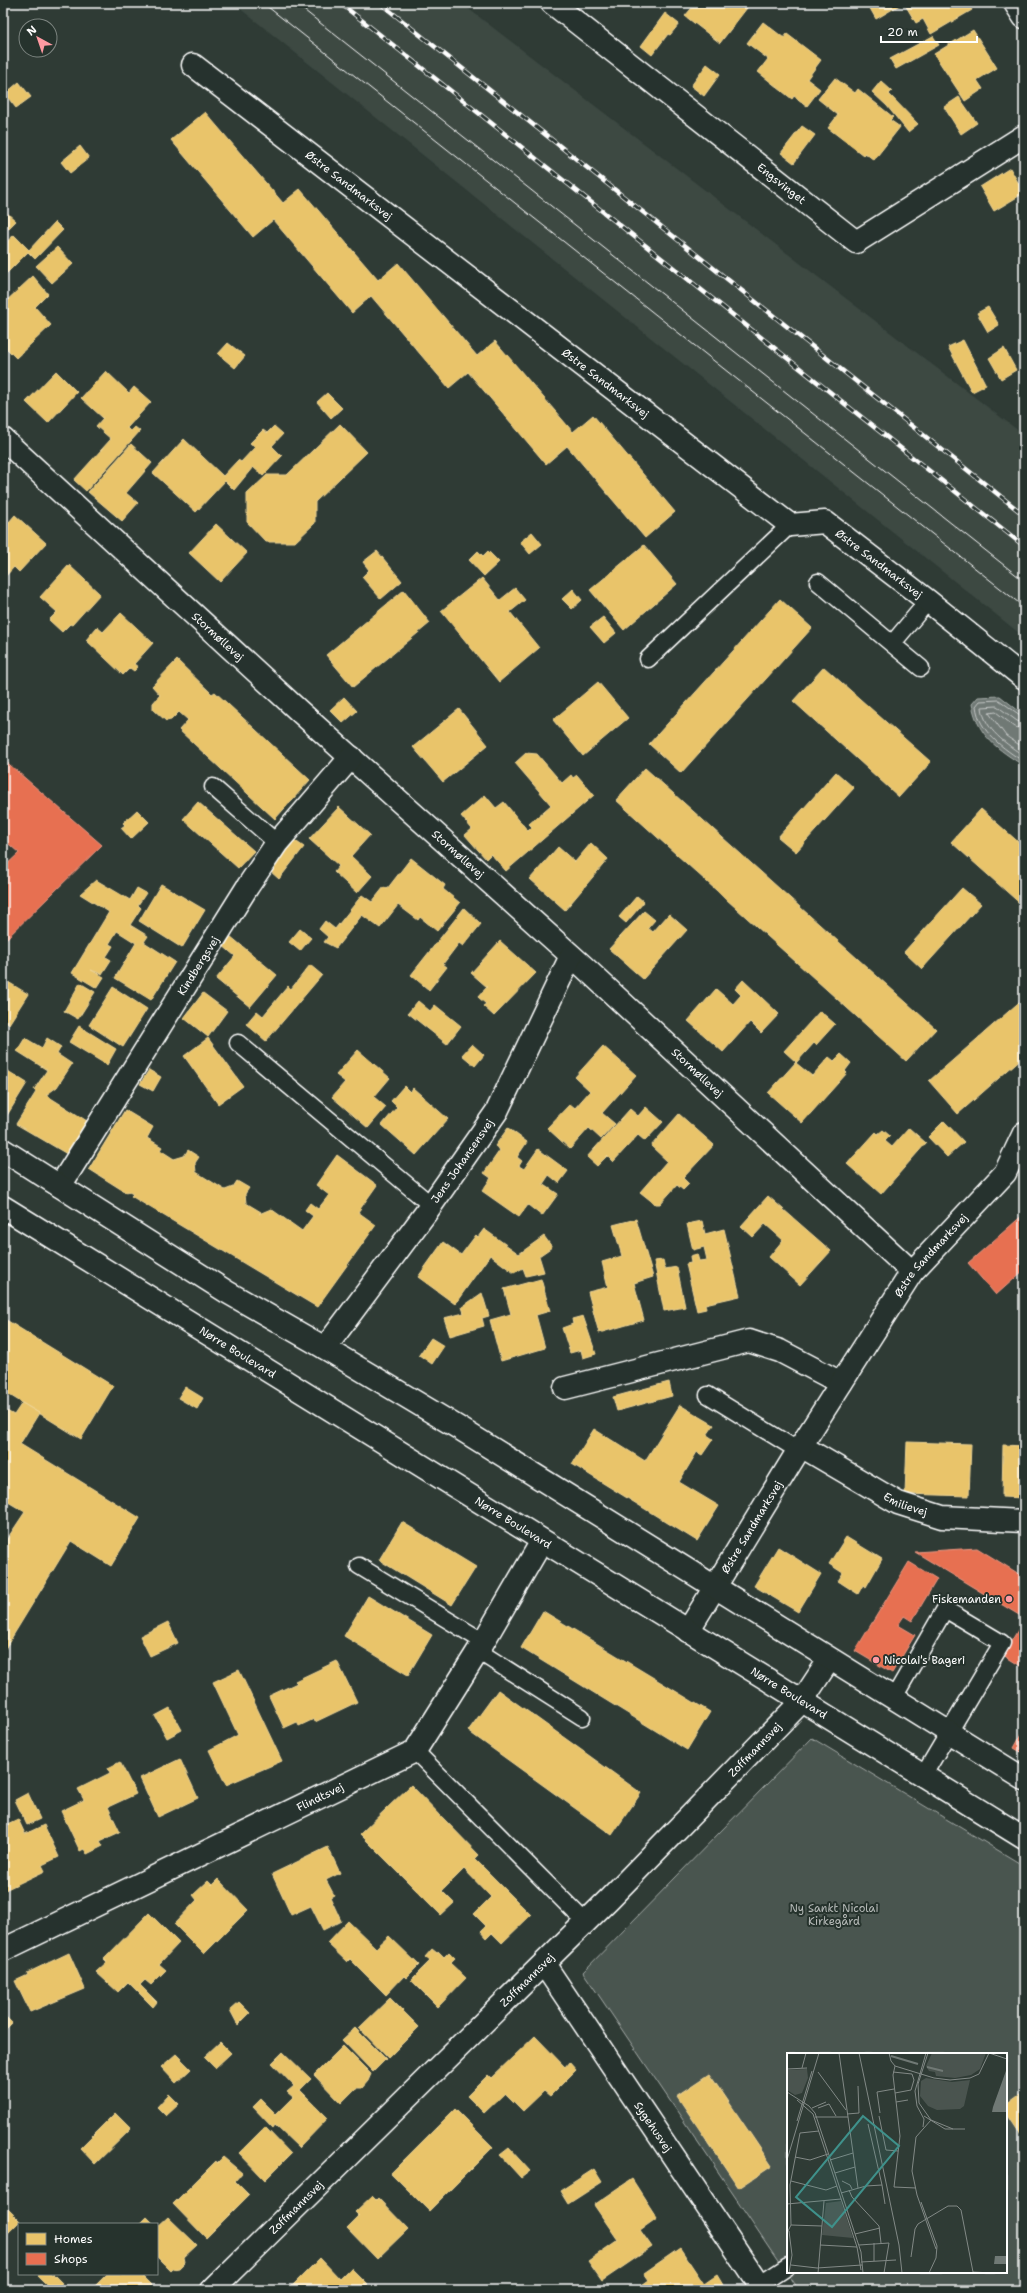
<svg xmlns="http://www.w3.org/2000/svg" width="1027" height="2293" viewBox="0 0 1027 2293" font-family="'Shantell Sans',sans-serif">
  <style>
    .built { fill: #3c4842 }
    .green { fill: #4a544f; stroke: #a4aaa7; fill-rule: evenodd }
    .water { fill: #707975; stroke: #a9afac }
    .homes { fill: #e9c46a; stroke: #f0d697 }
    .shops { fill: #e76f51; stroke: #ee9a85 }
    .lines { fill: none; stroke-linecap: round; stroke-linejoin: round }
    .shore { stroke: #c6c9c8; stroke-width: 1 }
    .lane-casing { stroke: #fff; stroke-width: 19 }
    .street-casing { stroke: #fff; stroke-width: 25 }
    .secondary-casing { stroke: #fff; stroke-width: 25 }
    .lane { stroke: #26332d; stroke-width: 16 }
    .street { stroke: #26332d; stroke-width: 22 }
    .secondary { stroke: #26332d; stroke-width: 22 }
    .tram { stroke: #fff; stroke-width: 1 }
    .rail-casing { stroke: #fff; stroke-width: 4.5 }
    .rail { stroke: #26332d; stroke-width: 3; stroke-dasharray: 9; stroke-linecap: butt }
    .poi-dot { fill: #ff9aa2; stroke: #26332d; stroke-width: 1.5 }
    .labels { text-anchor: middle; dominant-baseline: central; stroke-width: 4; stroke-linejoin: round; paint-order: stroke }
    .street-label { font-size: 11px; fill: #fff; stroke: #26332d }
    .poi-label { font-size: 11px; fill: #fff; stroke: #26332d; text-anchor: end }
    .park-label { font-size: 11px; fill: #b7bbb9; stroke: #26332d }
    .inset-river { fill: none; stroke: #707975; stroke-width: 2 }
    .inset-road { fill: none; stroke: #828986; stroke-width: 1 }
    .view { fill: #3f918b; fill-opacity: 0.15; stroke: #3f918b; stroke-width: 2 }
    .inset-edge { fill: none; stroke: #fff; stroke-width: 2 }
  </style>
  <rect width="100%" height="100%" fill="#2f3b35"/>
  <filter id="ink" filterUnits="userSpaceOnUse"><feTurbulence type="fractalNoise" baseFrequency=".025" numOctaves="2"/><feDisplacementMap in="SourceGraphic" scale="8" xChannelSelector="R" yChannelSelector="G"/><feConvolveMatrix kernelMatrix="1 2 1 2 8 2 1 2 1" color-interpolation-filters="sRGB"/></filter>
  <g filter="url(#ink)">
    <path class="built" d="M233,3H461L1024,435V637Z"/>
    <path class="green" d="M812,1738L1024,1866V2290H798L583,1972ZM788,2054H1006V2272H788Z"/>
    <path class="water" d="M1000,696L1024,715V766C998,749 978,737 972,704L978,697Z"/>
    <path class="homes" d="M696,3H748L750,4L720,43L685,16Z
      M867,3H903L876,19Z
      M904,3H968L972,10L931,34L923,19L916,23Z
      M665,13L679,24L670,35L668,34L652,55L641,46Z
      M763,22L784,38L787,34L821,60L807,79L820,89L807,106L794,96L792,99L758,72L768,59L747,43Z
      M973,30L997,68L977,80L983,89L965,101L934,54Z
      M933,36L939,45L896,69L890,59Z
      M707,64L720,74L704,96L691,86Z
      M835,78L855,93L858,89L893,117L890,120L900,127L874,160L865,153L863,155L828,128L838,115L818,99Z
      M881,81L892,91L889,94L918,124L908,132L887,106L872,92Z
      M19,82L31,97L16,108L5,94Z
      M959,97L977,123L961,134L944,107Z
      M205,112L283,203L300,189L378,280L398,263L477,356L495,341L573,432L593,415L675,512L645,538L567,446L546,464L468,372L449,388L371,296L352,313L273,220L253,237L171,140Z
      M802,126L815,135L794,163L781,153Z
      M80,146L89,158L70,173L61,162Z
      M1010,168L1024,193L994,211L980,187Z
      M7,213L16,221L3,234V217Z
      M55,222L63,230L35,259L28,252L3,277V245L14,235L29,250Z
      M57,247L73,264L52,283L36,266Z
      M33,276L48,294L35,307L51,325L16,358L3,345V304Z
      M988,307L999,325L988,332L977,313Z
      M963,340L986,385L972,392L948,347Z
      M228,343L245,356L235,368L218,354Z
      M1004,348L1016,370L1001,379L989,358Z
      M56,371L77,392L48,423L26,402Z
      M106,371L129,393L134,387L151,402L127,428L130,431L135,427L140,431L86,491L74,480L111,439L96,426L103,418L81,398Z
      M327,393L342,408L331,418L317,402Z
      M340,424L367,452L315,502V523L295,542H266L247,522V494L267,475H287Z
      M274,426L283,434L272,446L282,456L263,476L253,467L234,490L225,481L196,512L153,473L184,439L223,476L238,460L241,462L255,447L250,443L263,430L267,433Z
      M131,444L152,463L126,493L138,503L122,521L88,492Z
      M15,515L46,543L19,572L14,567L3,579V529Z
      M216,524L247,553L220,582L189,553Z
      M532,532L542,544L530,554L520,542Z
      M644,545L677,584L624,630L590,590Z
      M377,551L402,581L381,599L362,577L369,570L363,562Z
      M478,551L483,556L488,551L499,562L484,576L469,560Z
      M69,565L100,594L72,625L70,624L62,632L49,620L57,612L40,597Z
      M482,578L500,600L515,588L525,600L510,612L539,648L499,682L441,611Z
      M573,589L582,600L572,609L562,599Z
      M404,590L430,623L353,687L326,655Z
      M780,599L812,628L681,773L649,744Z
      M121,613L153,643L134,664L138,667L134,671L130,668L123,675L86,640L97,627L103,632Z
      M603,617L616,633L604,643L590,627Z
      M177,660L212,694L215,692L310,780L275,819L179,730L188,720L179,712L171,720L166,721L153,709V703L160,695L152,686Z
      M824,667L931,762L899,797L793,701Z
      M598,682L628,718L583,756L553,720Z
      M344,697L357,711L343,723L330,710Z
      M459,709L488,745L443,782L413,747Z
      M526,753L537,754L562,783L571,775L573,778L577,775L594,795L506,871L491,854L486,859L465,835L472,829L461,816L485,795L496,808L504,802L528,831L532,827L529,824L551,805L515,763Z
      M645,768L936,1029L906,1061L616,800Z
      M836,772L854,788L796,852L778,837Z
      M198,802L254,851L238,868L183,819Z
      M339,807L370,835L351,856L372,876L357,893L334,872L339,866L309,839Z
      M981,809L1024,847V907L951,842Z
      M137,810L149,822L131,839L121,828L125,825L123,823Z
      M294,840L304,847L279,879L270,871Z
      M591,843L608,859L565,910L530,879L558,847L575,862Z
      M411,858L445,885L443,889L460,903L437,931L420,917L418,920L398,905L380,928L362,915L336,948L324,942L328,937L319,929L325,921L335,929L362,895L372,902L384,887L387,889Z
      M96,880L130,900L137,888L146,893L138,905L141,908L130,925L148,936L144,942L175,962L151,1000L115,978L136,943L117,931L109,944L113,946L106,957L111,960L102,974L91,970L104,977L97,988L72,973L109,912L80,894Z
      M161,884L205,910L182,948L139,921Z
      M962,888L981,904L922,969L904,952Z
      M637,896L644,902L626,923L619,917Z
      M464,908L481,924L463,946L459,943L443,964L447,967L429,990L411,975Z
      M644,911L655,920L648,928L653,932L669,914L687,930L643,979L609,949Z
      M300,929L311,938L300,951L289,942Z
      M230,936L277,975L250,1007L216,979L235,956L222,945Z
      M500,941L536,973L494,1016L483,1006L486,1004L478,997L487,987L471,973Z
      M310,965L322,975L266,1041L246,1024L257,1011L263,1016L288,986L291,989Z
      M3,979L28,994L9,1024L3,1021Z
      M743,980L779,1014L761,1033L750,1022L723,1052L688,1021L716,989L733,1004L741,995L735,989Z
      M80,983L95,992L78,1019L64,1011Z
      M113,987L147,1009L123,1047L89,1025Z
      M203,993L227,1011L208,1037L184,1018Z
      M1024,998V1056L958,1114L929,1081Z
      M418,1001L430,1011L435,1005L461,1026L447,1044L408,1013Z
      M820,1011L835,1024L816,1045L814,1043L796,1063L812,1076L829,1057L834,1061L841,1054L851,1063L845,1071L847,1073L802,1123L768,1093L796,1062L784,1051Z
      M79,1026L116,1049L107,1065L69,1042Z
      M25,1038L42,1048L47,1038L61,1047L57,1054L72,1064L57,1087L46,1095L87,1121L67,1154L16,1124L36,1092L34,1090L47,1070L17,1051Z
      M208,1038L243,1086L218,1104L184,1056Z
      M472,1044L484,1055L475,1066L462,1055Z
      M603,1046L636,1075L602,1113L615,1124L601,1139L589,1128L570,1149L547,1128L570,1104L575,1108L590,1091L575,1077Z
      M358,1050L390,1078L374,1097L386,1107L368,1128L332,1097L345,1082L336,1075Z
      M3,1068L27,1083L6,1117L3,1115Z
      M149,1070L161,1077L153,1091L140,1084Z
      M404,1086L410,1092L413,1088L448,1119L416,1155L382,1125L397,1107L391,1101Z
      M646,1107L663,1122L645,1141L638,1135L613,1162L607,1156L597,1166L587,1157L630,1109L638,1116Z
      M125,1110L153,1127L147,1138L162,1147L160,1150L174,1159L184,1156L188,1150L199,1157L195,1163L196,1172L225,1190L233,1187L237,1181L249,1188L245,1194L246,1203L261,1212L259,1214L271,1209L302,1231L313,1216L305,1210L310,1203L318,1209L329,1195L316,1185L337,1155L377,1185L358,1212L376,1225L317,1307L131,1196L133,1194L127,1191V1193L89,1169Z
      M679,1114L714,1145L683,1178L689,1184L683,1190L677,1185L660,1204H655L640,1192L667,1161L651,1146Z
      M944,1121L964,1142L947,1157L928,1137Z
      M508,1128L527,1142L517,1157L522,1161L519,1166L524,1169L538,1149L568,1171L559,1183L549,1175L543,1184L558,1194L542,1216L528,1205L519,1217L482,1191L491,1178L484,1173L500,1150L495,1146Z
      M909,1128L926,1143L881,1194L847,1164L876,1132L878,1134L883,1130L890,1136L885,1141L892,1147Z
      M768,1196L831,1251L800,1285L769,1257L783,1240L765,1224L753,1237L741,1226Z
      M636,1219L653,1277L634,1283L644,1320L599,1333L588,1292L608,1287L602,1262L622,1256L613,1225Z
      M702,1221L705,1234L724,1229L740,1296L705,1304L706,1309L697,1311L686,1264L691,1263L690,1256L697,1254L699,1261L707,1260L704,1247L693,1250L687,1224Z
      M484,1229L519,1254L544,1236L552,1247L539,1256L544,1272L526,1276L523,1268L514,1273L490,1255L455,1304L418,1277L443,1242L461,1255L476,1235L478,1237Z
      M663,1260L665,1269L677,1267L685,1307L664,1311L654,1261Z
      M541,1279L550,1311L536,1315L545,1348L501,1361L490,1320L511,1314L504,1289Z
      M482,1293L489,1316L482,1318L484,1326L450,1336L444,1318L464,1313L462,1307Z
      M583,1316L596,1354L583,1358L581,1350L570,1353L562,1328L573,1324L572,1319Z
      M3,1318L113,1386L81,1439L3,1391Z
      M431,1338L444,1346L432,1364L419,1355Z
      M669,1382L672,1396L617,1411L613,1397Z
      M185,1387L203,1398L197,1409L178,1398Z
      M22,1403L39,1413L20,1444L140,1518L111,1566L71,1541L3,1652V1545L25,1512L3,1499V1409L14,1415Z
      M680,1405L714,1425L707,1435L713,1439L702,1455L697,1452L679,1482L719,1506L697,1541L572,1464L594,1429L645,1461Z
      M907,1442L971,1444L969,1496L905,1494Z
      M1003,1445L1024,1446V1498L1002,1497Z
      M402,1522L476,1567L452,1605L379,1560Z
      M846,1537L882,1559L866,1587L863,1585L858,1594L838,1581L843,1573L829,1564Z
      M778,1547L821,1574L798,1612L754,1586Z
      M368,1596L432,1635L408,1675L344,1636Z
      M543,1611L710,1712L687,1750L521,1648Z
      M168,1622L178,1643L150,1656L140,1636Z
      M337,1661L357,1702L315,1722L314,1719L299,1726L297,1722L284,1728L269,1696L297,1683L295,1681Z
      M239,1670L282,1761L226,1785L209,1750L238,1735L213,1682Z
      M498,1690L641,1793L612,1835L468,1731Z
      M170,1708L182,1730L167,1738L155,1716Z
      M180,1759L198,1798L158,1817L140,1778Z
      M120,1762L136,1794L108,1807L120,1832L100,1841L103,1846L87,1854L84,1849L80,1851L61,1811L84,1800L78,1789L110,1773L108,1768Z
      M411,1785L479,1855L475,1859L531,1915L502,1943L492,1933L487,1938L481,1931L486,1926L474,1914L491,1897L464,1869L442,1891L454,1903L441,1915L360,1834Z
      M28,1793L40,1819L27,1825L15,1800Z
      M18,1819L25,1834L44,1825L59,1857L42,1865L45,1871L5,1890L3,1886V1826Z
      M328,1847L340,1873L326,1880L334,1895L330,1897L341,1921L323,1930L311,1906L291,1915L272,1874Z
      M218,1879L248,1910L204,1954L174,1924L197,1900L193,1895L208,1881L212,1885Z
      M149,1913L179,1943L159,1964L166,1970L151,1985L145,1980L140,1985L157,2002L153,2007L128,1982L118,1992L96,1972L107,1962L104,1959Z
      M348,1921L376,1948L389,1936L419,1965L406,1978L404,1976L386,1995L350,1959L347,1962L327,1943Z
      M432,1949L437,1953L438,1951L444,1957L449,1952L455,1958L450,1963L466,1978L438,2007L411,1980L430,1961L425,1957Z
      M69,1953L85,1989L30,2012L15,1981L28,1975L27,1973Z
      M390,1998L419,2027L388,2058L359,2028Z
      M239,2002L250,2013L238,2025L230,2010Z
      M3,2014L12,2023L3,2032Z
      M355,2028L386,2059L373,2072L342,2040Z
      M535,2036L565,2067L569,2062L576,2070L550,2096L544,2091L523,2111L505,2093L484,2113L467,2096L488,2075L491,2078Z
      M220,2042L231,2053L215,2068L204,2057Z
      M343,2046L371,2074L368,2081L362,2088H356L341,2103L314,2075Z
      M283,2052L311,2079L300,2090L328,2118L299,2148L275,2125L273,2128L253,2107L261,2099L276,2114L293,2097L287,2092L294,2086L272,2063Z
      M176,2054L191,2069L176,2083L161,2067Z
      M710,2074L772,2166L739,2188L677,2096Z
      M1024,2092V2137L1006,2110V2105Z
      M169,2094L179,2104L166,2116L157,2107Z
      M455,2109L493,2147L429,2211L391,2173Z
      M115,2113L131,2129L95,2164L80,2148Z
      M265,2127L291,2154L265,2180L239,2153Z
      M509,2148L530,2171L521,2178L500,2155Z
      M223,2157L242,2173L235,2181L249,2195L206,2238L173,2204L216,2161L217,2163Z
      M594,2169L602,2182L568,2204L560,2191Z
      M632,2179L657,2218L640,2230L652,2247L602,2281L588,2261L618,2240L594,2205Z
      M372,2196L376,2200L378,2198L408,2229L377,2259L347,2228L359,2216L355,2212Z
      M8,2209L20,2221L4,2237L6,2239L3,2242V2215Z
      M147,2217L154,2224H140Z
      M168,2217L197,2245L184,2257L185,2262L179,2268L173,2269L171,2271L157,2257V2227Z
      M680,2248L704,2284L717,2275L726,2290H641L639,2287L649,2280L644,2273Z
      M320,2258L340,2279L351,2268L368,2285L363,2290H288Z
      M40,2274H53L62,2283L55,2290H52L38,2276Z
      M107,2274H145L143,2277L153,2287L150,2290H91Z"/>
    <path class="shops" d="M3,759L102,845L3,942V868L19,853L3,839Z
      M1024,1214V1270L996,1295L968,1263Z
      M977,1548L1024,1577V1618L915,1552Z
      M909,1562L937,1579L912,1621L904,1616L898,1625L915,1635L892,1673L855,1651Z
      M1024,1620V1668L1003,1655Z
      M1024,1730V1754L1014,1748Z"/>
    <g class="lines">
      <path class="shore" d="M1024,718L999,700L980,701L976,706C979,732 1003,748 1024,762
        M1024,723L1017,721L997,706L982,707C984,730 1007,744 1024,756
        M1024,729L1015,727L996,712L989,713L1006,736L1024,748"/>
      <defs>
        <path id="lane" d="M818,582L892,644L928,601
          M892,644L921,668
          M648,659L790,525
          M213,787L277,843
          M238,1043L431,1205
          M708,1395L799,1451
          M359,1566L484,1642
          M478,1651L582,1717
          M893,1699L945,1609L1002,1643L923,1776
          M415,1751L585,1922
          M759,2285L788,2266"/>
        <g id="street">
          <path id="s1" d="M552,3L856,242L1024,136"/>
          <path d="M1015,3L1024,17"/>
          <path id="s2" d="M193,65L790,525L825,522L928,601L1024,678"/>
          <path id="s3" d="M3,439L299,711L583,966L912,1272"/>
          <path id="s4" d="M60,1186L248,886L277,843L351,757"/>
          <path id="s5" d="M325,1348L425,1214L497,1111L571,956"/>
          <path d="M565,1388L749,1341L780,1351L841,1383"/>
          <path id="s6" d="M801,1446L898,1503L942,1517L1024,1521"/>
          <path id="s7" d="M688,1631L801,1446L912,1272L1005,1173L1024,1133"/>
          <path id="s8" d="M3,1950L415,1751L478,1651L542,1541"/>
          <path id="s9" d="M544,1964L763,2290"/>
          <path id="s10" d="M212,2290L609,1899L802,1701L829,1660"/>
        </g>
        <g id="secondary">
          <path d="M3,1150L227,1292L325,1348L459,1428L1024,1779"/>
          <path id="s11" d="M3,1207L1024,1838"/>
        </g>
      </defs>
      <use href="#lane" class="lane-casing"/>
      <use href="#street" class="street-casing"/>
      <use href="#secondary" class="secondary-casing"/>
      <use href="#lane" class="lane"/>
      <use href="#street" class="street"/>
      <use href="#secondary" class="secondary"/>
      <path class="tram" d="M263,3L1024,607
        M295,3L1024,581"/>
      <defs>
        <path id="rail" d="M340,3L1024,546
          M380,3L1024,515"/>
      </defs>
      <use href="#rail" class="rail-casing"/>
      <use href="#rail" class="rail"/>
    </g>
  </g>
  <g class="poi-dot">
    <circle cx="1009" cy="1599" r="4"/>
    <circle cx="876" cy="1660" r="4"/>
  </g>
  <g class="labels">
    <g class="street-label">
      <text stroke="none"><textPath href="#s1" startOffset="292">Engsvinget</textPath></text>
      <text stroke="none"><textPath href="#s2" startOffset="197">Østre Sandmarksvej</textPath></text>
      <text stroke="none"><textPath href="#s2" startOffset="521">Østre Sandmarksvej</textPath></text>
      <text stroke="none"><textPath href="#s2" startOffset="857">Østre Sandmarksvej</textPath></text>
      <text stroke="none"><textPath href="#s3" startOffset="292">Stormøllevej</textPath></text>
      <text stroke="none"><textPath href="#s3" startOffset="616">Stormøllevej</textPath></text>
      <text stroke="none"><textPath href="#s4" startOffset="260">Kindbergsvej</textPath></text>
      <text stroke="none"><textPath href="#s3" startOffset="940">Stormøllevej</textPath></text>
      <text stroke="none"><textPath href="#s5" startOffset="232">Jens Johansensvej</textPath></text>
      <text stroke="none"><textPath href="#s7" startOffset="448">Østre Sandmarksvej</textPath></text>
      <text stroke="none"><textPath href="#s11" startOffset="276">Nørre Boulevard</textPath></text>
      <text stroke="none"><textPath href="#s6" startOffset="120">Emilievej</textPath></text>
      <text stroke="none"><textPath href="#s11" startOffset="600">Nørre Boulevard</textPath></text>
      <text stroke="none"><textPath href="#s7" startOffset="122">Østre Sandmarksvej</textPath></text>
      <text stroke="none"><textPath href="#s11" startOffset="924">Nørre Boulevard</textPath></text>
      <text stroke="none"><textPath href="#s10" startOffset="766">Zoffmannsvej</textPath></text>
      <text stroke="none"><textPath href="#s8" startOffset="352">Flindtsvej</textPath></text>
      <text stroke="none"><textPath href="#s10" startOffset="442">Zoffmannsvej</textPath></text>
      <text stroke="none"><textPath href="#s9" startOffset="196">Sygehusvej</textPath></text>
      <text stroke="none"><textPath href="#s10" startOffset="118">Zoffmannsvej</textPath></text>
    </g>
    <g class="poi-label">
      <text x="1001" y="1599">Fiskemanden</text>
      <text x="884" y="1660" text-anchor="start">Nicolai's Bageri</text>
    </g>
    <g class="park-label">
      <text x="834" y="1908">Ny Sankt Nicolai<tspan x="834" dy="13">Kirkegård</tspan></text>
    </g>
  </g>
  <g transform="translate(787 2053)">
    <rect width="220" height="220" fill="#2f3b35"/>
    <path d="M145,0H199L193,16L184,22L168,25L149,23L148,19L142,18L139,13ZM20,16L21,25L15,40L8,42L0,37V17ZM139,25L165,29L183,27L177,53L173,56L150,57L141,53L133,43L134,28ZM54,148L66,185L35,182L39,150Z" fill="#4a544f"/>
    <path d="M220,15V59H205L206,54ZM208,203H220V211H207Z" fill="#707975"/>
    <path class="inset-river" d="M104,3L131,11M140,14L156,18"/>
    <path class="inset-road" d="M52,0L71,135M72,0L112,192L115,220M102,0L104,8L108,13L147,25L163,27L183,25L192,21L202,0L220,6M141,0L131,31L132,50L144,67L166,76M108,13L106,22L113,83L107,134L129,135M15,15L19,0M0,16L20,15M31,19L59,57M106,19L125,21L127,27L124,37L108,40M0,39L22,53L28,60L74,199L76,220M10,47L26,61L70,194L74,217M109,49L121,47M25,55L39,49M31,55L42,51L49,63M93,60L90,39L107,36M60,61L72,60L71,33M92,63L99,97L111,98M137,63L158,76H178M28,64H61M144,67L129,84L125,118L130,142L149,196M10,68L25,18M136,74L137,66L130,53L128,38L139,0M8,104L23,107L41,101M0,107L32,0M43,107L66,100M48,120L68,114M4,128L39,137L50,133M55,128L63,132L65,136M95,132L98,151M62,137L65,144L92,173L94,190M54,140L79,133L95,132L81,71M134,149L150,193L149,205L142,220M0,151L54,146M4,172L35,173M2,178L5,202L2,220M0,180L4,172L3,132L13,80L32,78M68,181L93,175M33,192L70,194M72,192L102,190L97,220M124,204L128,176L131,171L161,153H170L174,157L186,219L205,220M87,208V190M74,209L109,207M4,212L30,215L75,212M31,220L37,148"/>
    <path class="view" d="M76,63L112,93L45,174L9,144Z"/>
    <rect width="220" height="220" class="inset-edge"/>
  </g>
  <rect width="1027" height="2293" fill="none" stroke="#26332d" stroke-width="16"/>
  <rect x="8" y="8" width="1011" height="2277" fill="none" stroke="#fff" stroke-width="1.5" filter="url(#ink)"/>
  <rect x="18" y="2223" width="140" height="52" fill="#26332d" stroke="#7d8581"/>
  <rect x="26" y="2233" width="20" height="12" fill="#e9c46a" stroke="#7d8581"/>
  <text x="54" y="2243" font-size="12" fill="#ffffff">Homes</text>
  <rect x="26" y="2253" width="20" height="12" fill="#e76f51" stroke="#7d8581"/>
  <text x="54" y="2263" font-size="12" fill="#ffffff">Shops</text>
  <g transform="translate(38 38) rotate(320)"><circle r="19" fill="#26332d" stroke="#7d8581"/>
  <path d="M0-3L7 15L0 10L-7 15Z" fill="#ff9aa2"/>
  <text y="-6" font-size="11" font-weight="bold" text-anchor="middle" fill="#ffffff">N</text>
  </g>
  <path d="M881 36v6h96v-6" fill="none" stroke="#ffffff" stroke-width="2"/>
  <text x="887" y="36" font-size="12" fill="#ffffff" stroke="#26332d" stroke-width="3" paint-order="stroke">20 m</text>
</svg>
